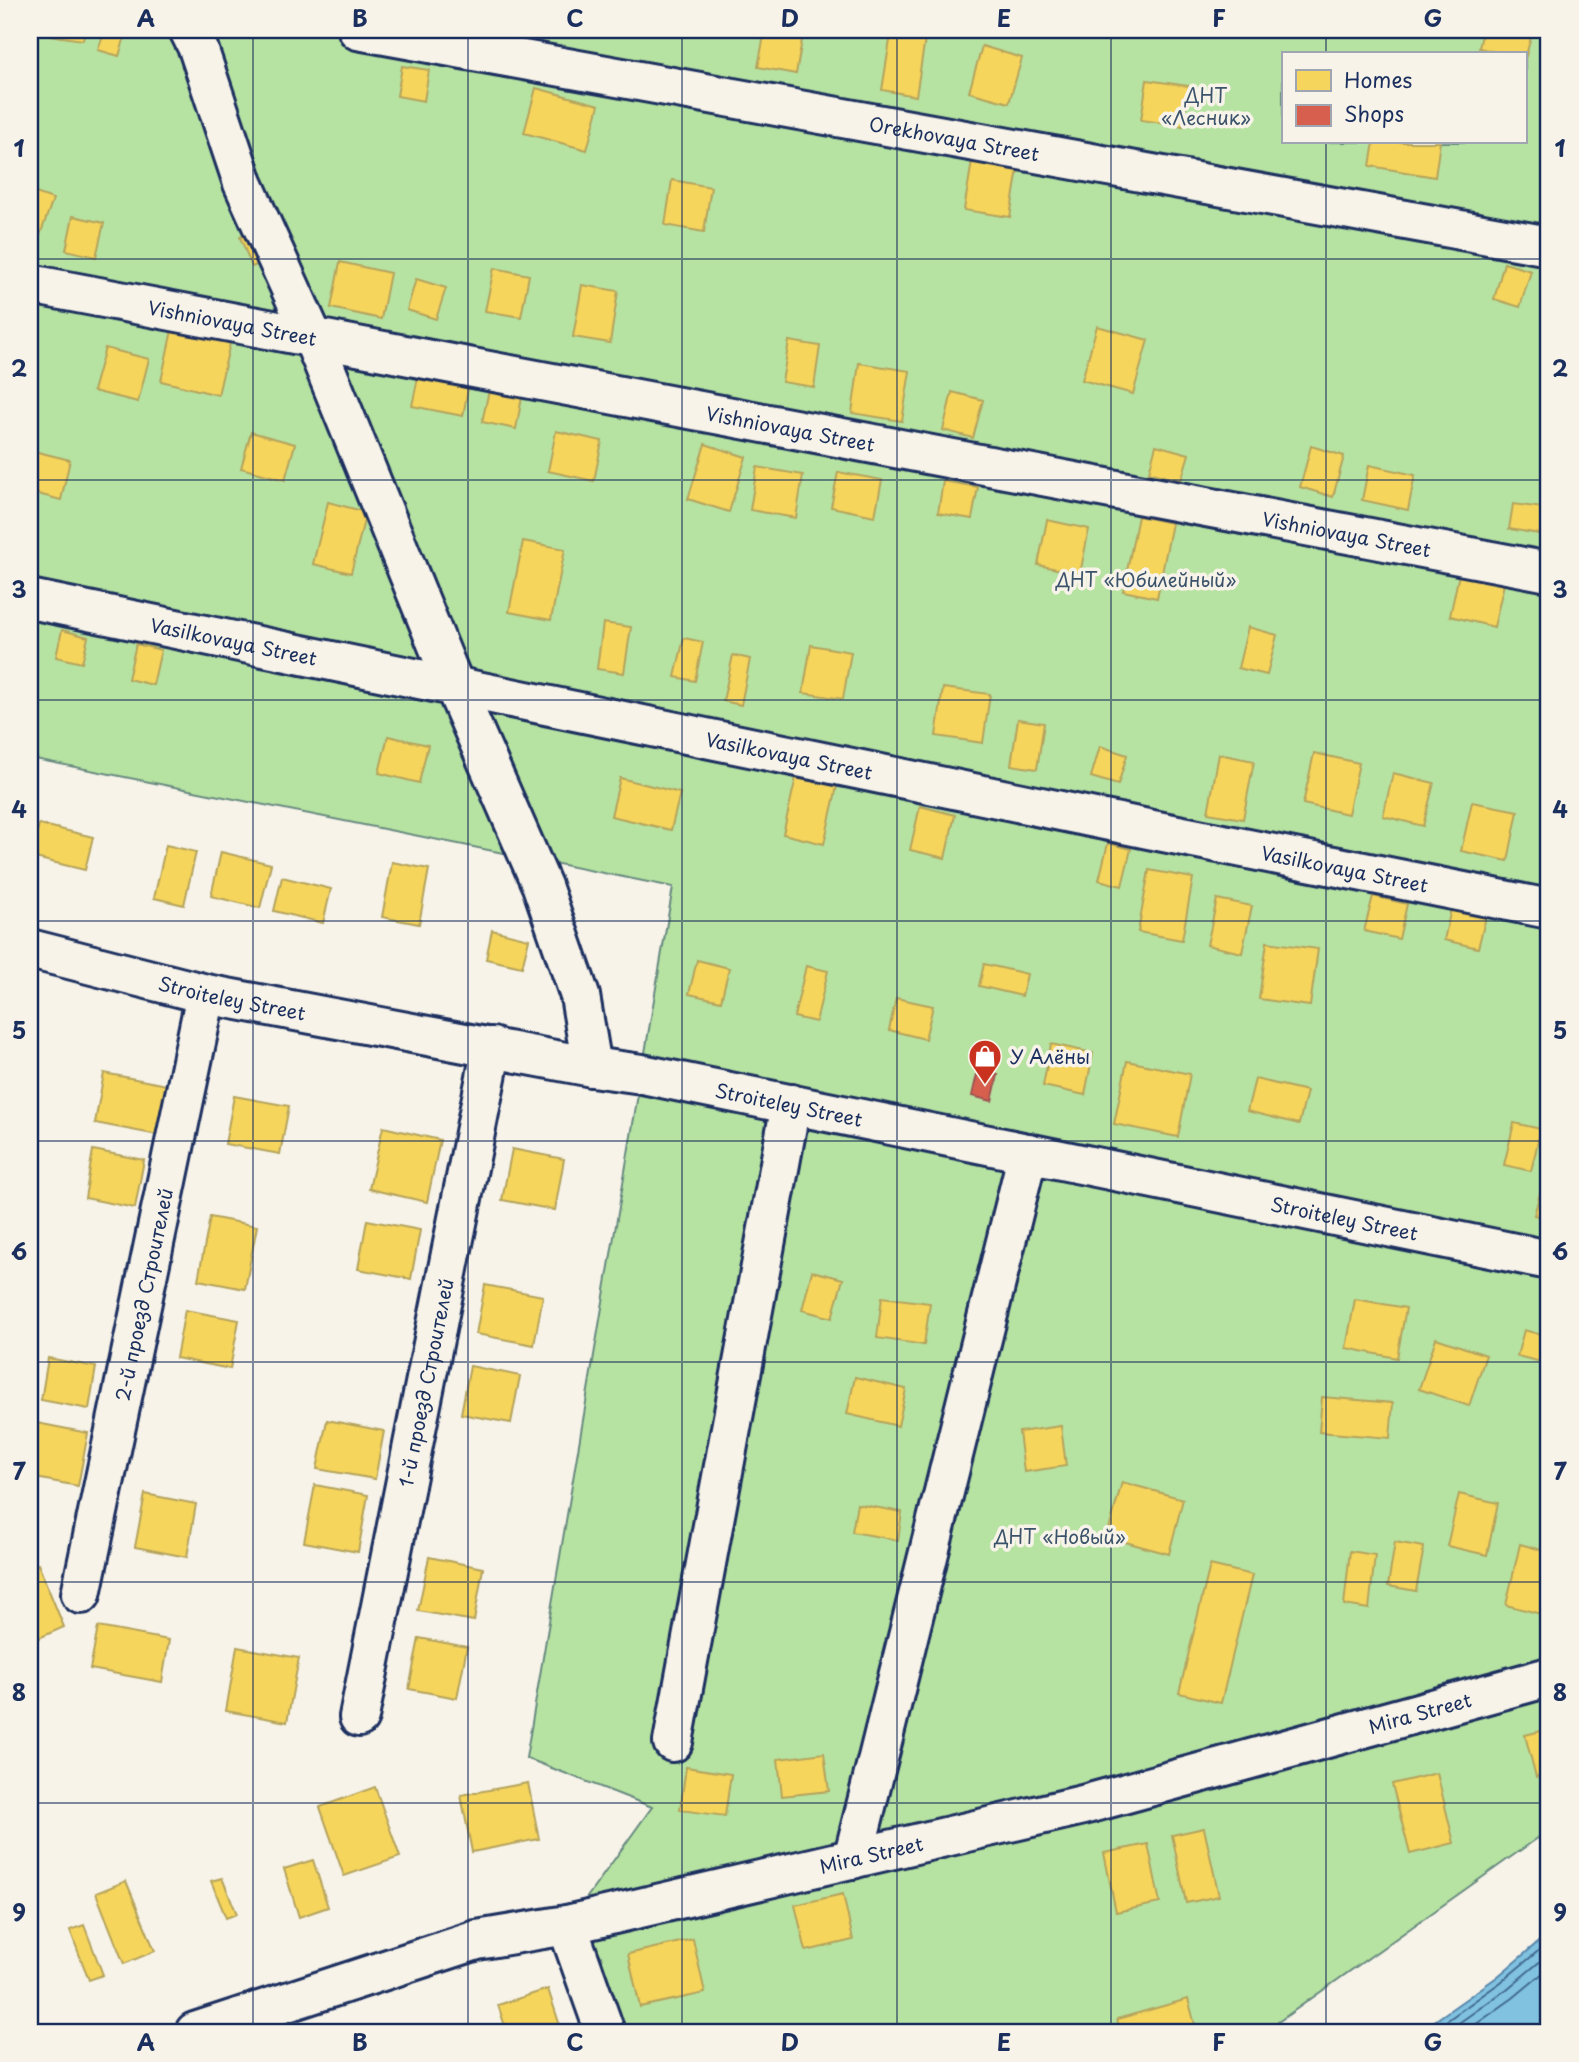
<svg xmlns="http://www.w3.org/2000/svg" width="1579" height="2062" viewBox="0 0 1579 2062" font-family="'Playpen Sans',sans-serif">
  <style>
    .green { fill: #b6e3a1; stroke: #688980; stroke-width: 2; fill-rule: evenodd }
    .water { fill: #80c2e0; stroke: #5887ac; stroke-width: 2 }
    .homes { fill: #f6d55c; stroke: #b4a35d; stroke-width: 2 }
    .shops { fill: #d6604d; stroke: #9e5152; stroke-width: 2 }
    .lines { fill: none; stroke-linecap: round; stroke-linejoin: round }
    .shore { stroke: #436a92; stroke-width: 2 }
    .minor-casing { stroke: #1b2f5e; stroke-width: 44 }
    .minor { stroke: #f7f3e8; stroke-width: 38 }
    .grid { fill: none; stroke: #1b2f5e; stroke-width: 2; stroke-opacity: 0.55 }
    .labels { text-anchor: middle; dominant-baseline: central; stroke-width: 7; stroke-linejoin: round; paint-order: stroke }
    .park-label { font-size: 19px; fill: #3a536b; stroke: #f7f3e8 }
    .street-label { font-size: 19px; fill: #1b2f5e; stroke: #f7f3e8 }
    .poi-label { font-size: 19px; fill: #1b2f5e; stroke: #f7f3e8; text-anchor: start }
    .neatline { fill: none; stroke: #1b2f5e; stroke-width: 2.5 }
    .grid-label { font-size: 23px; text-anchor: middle; font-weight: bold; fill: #1b2f5e }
  </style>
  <rect width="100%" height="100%" fill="#f7f3e8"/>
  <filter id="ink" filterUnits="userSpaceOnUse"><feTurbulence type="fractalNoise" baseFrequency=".0143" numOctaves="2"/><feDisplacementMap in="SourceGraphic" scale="14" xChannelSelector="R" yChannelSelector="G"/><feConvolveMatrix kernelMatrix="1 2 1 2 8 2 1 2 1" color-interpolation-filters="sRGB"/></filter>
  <g filter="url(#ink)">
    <path class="green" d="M30,30H1549V1830L1264,2032H626L600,1954L567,1925L652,1807L526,1758L673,887L30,758ZM1283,54H1525V142H1283Z"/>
    <path class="water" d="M1549,1933V2032H1419L1497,1977Z"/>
    <path class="homes" d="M48,30H85L83,40L47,35Z
      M105,30H127L119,56L98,50Z
      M765,30L803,34L796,74L758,67Z
      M1483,30H1533L1525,59V54H1505L1479,48Z
      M891,34L925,39L916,96L882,90Z
      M982,46L1022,58L1009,103L969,92Z
      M402,66L429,70L424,101L397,96Z
      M1147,80L1189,86L1183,126L1141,120Z
      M536,88L599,105L587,150L524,133Z
      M1374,142H1440L1435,177L1370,166Z
      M972,161L1018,169L1010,217L964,210Z
      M672,180L711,187L704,232L665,225Z
      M30,191L53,199L39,238L30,234Z
      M73,216L104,223L96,257L66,250Z
      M258,230L269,260L252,267L240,237Z
      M340,262L390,273L381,319L331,308Z
      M1504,263L1531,271L1520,307L1494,299Z
      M494,268L529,275L521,317L485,311Z
      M416,279L446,288L436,319L407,310Z
      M582,285L618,291L610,343L573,337Z
      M1097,326L1148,340L1133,394L1082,380Z
      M172,330L230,343L218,395L161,381Z
      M789,341L820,346L814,387L782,382Z
      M105,348L149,359L138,402L93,391Z
      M859,363L910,371L902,421L852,413Z
      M420,368L470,378L463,416L412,406Z
      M490,386L523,392L516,429L482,422Z
      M952,392L983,400L973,438L943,430Z
      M556,431L602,441L594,481L548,471Z
      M251,432L295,444L285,480L241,468Z
      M705,444L746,457L729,512L688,499Z
      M1156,445L1189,454L1181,481L1149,472Z
      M1311,446L1344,456L1333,497L1300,487Z
      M30,450L70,460L61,500L30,492Z
      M1369,465L1415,475L1408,510L1362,500Z
      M757,467L803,475L796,518L750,510Z
      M838,472L882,480L875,516L831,507Z
      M943,481L978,487L972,519L938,513Z
      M328,502L366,512L351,573L313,564Z
      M1513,504L1544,508L1540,534L1509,529Z
      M1138,516L1172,523L1157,598L1123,591Z
      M1047,520L1089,529L1080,574L1038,565Z
      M523,541L565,549L551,620L509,612Z
      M1459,574L1504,584L1494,627L1450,616Z
      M603,623L631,627L624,673L597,669Z
      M1248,627L1277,635L1267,675L1238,668Z
      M62,630L88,637L82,663L56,657Z
      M684,638L703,642L695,681L675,677Z
      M136,644L161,650L153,685L128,679Z
      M811,645L851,652L843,699L803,693Z
      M733,655L750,659L741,705L723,701Z
      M943,688L990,694L983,743L936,736Z
      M1018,719L1044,723L1037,769L1011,765Z
      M388,736L428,745L419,783L379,773Z
      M1100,746L1127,755L1118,785L1091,777Z
      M1314,753L1359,763L1348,814L1303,804Z
      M1219,754L1254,761L1243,819L1208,813Z
      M797,773L838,782L824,844L783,834Z
      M1393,773L1434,783L1423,826L1383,816Z
      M620,778L680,793L671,830L611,816Z
      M1472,802L1518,811L1508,861L1461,851Z
      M920,806L955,815L945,858L910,850Z
      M39,824L93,837L85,870L31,857Z
      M1108,843L1131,849L1122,886L1099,880Z
      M166,845L196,852L184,905L154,898Z
      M221,852L271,864L260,908L211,896Z
      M392,862L429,869L419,924L382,917Z
      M1149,870L1193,878L1182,940L1138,932Z
      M282,877L331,889L323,923L274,911Z
      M1373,896L1407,904L1399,939L1364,931Z
      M1217,899L1252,906L1242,953L1207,945Z
      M1451,909L1486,917L1478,948L1444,940Z
      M492,930L529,939L522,967L486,959Z
      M1267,942L1318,949L1310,1006L1259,999Z
      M697,960L729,968L721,1001L689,994Z
      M984,964L1027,974L1022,996L979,986Z
      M806,966L828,971L816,1022L794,1017Z
      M896,998L933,1006L925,1039L889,1030Z
      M1051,1044L1093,1053L1085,1095L1043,1086Z
      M1127,1061L1190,1074L1178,1137L1114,1124Z
      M104,1073L167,1085L158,1135L95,1123Z
      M1255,1079L1307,1091L1299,1124L1247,1111Z
      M234,1096L289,1106L280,1154L225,1144Z
      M1514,1123L1541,1129L1531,1171L1504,1165Z
      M383,1127L440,1140L427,1202L369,1189Z
      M512,1149L564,1159L555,1210L502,1200Z
      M93,1150L144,1160L135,1208L85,1198Z
      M1543,1183L1549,1185V1219L1534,1215Z
      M210,1217L257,1226L245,1289L198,1280Z
      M367,1220L420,1230L411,1279L358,1269Z
      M812,1271L843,1279L832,1318L802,1310Z
      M485,1285L543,1296L534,1345L476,1334Z
      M882,1297L930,1303L924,1345L877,1338Z
      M1355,1299L1406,1308L1397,1358L1346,1348Z
      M185,1310L239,1320L230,1369L176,1358Z
      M1524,1330L1549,1337V1364L1517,1356Z
      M1436,1338L1486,1355L1469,1406L1419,1389Z
      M48,1358L96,1367L89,1409L41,1400Z
      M470,1366L520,1376L511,1423L461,1414Z
      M855,1377L906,1389L898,1426L847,1414Z
      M1322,1397L1393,1403L1390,1438L1319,1432Z
      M327,1420L384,1431L375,1479L317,1469Z
      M37,1423L88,1433L78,1486L30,1477Z
      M1061,1426L1066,1466L1024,1472L1019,1432Z
      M1122,1482L1183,1499L1169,1554L1107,1537Z
      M315,1485L368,1495L358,1552L304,1542Z
      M145,1494L196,1504L187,1557L135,1547Z
      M1459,1494L1498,1503L1487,1555L1447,1546Z
      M857,1504L902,1512L898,1540L852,1532Z
      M1395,1542L1424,1547L1416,1591L1388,1586Z
      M1520,1544L1549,1552V1596L1545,1615L1506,1605Z
      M1350,1551L1375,1555L1369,1609L1344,1605Z
      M429,1557L483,1568L474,1621L418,1611Z
      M38,1564L64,1627L30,1642V1567Z
      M1210,1565L1252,1575L1221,1703L1179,1693Z
      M98,1627L169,1640L162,1682L90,1669Z
      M419,1638L467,1647L457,1698L409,1689Z
      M237,1647L299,1658L287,1722L226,1711Z
      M1549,1729V1773L1536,1777L1525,1735Z
      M824,1753L829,1791L782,1796L778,1759Z
      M686,1767L731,1774L725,1816L680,1810Z
      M1437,1773L1454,1843L1410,1854L1392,1784Z
      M528,1783L539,1839L472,1852L461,1795Z
      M375,1787L400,1857L344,1876L320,1807Z
      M1204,1828L1219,1896L1186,1903L1172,1835Z
      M1148,1844L1160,1903L1116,1912L1104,1853Z
      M313,1860L328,1907L299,1917L284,1869Z
      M222,1878L237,1914L226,1918L211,1881Z
      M126,1881L155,1951L124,1964L96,1893Z
      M843,1894L853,1940L806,1951L795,1905Z
      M84,1925L103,1975L89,1980L70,1930Z
      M693,1939L705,1993L640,2007L628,1954Z
      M548,1989L562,2032H507L498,2005Z
      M1188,1999L1197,2032H1120L1117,2019Z"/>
    <path class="shops" d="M978,1070L998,1075L992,1101L972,1096Z"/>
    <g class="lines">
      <path class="shore" d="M1431,2032L1501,1982L1549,1942
        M1446,2032L1507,1989L1549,1954
        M1465,2032L1513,1998L1549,1968"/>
      <defs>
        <g id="minor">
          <path d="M189,30L198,48L243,183L313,338L454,685L542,886L580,996L592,1067"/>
          <path id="s1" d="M358,30L1549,246"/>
          <path id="s2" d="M30,284L1549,572"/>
          <path id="s3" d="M30,599L1153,830L1549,909"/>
          <path id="s4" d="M30,949L206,994L592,1067L642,1074L1549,1260"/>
          <path id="s5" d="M81,1594L206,994"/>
          <path id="s6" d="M359,1717L492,1047"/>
          <path d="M673,1742L791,1104"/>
          <path d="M853,1859L1028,1153"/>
          <path d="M567,1925L605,2032"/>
          <path id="s7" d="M195,2032L477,1940L567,1925L1083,1805L1549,1677"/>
        </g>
      </defs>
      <use href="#minor" class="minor-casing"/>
      <use href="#minor" class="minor"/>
    </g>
  </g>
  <path class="grid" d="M253,30V2032M468,30V2032M682,30V2032M897,30V2032M1111,30V2032M1326,30V54M1326,142V2032M30,259H1549M30,480H1549M30,700H1549M30,921H1549M30,1141H1549M30,1362H1549M30,1582H1549M30,1803H1549"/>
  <defs>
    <symbol id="shop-pin" viewBox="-11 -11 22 30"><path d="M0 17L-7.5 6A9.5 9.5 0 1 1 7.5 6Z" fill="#c8321e" stroke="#f7f3e8"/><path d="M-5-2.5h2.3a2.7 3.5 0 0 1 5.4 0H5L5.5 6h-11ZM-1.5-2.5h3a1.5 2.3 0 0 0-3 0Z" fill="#fff"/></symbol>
  </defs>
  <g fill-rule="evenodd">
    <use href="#shop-pin" x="966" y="1037" width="38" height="52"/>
  </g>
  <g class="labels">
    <g class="park-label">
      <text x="1206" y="95">ДНТ<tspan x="1206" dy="22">«Лесник»</tspan></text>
      <text x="1146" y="579">ДНТ «Юбилейный»</text>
      <text x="1060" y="1536">ДНТ «Новый»</text>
    </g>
    <g class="street-label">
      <text stroke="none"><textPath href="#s1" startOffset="606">Orekhovaya Street</textPath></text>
      <text stroke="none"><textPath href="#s2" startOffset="206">Vishniovaya Street</textPath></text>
      <text stroke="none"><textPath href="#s2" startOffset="774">Vishniovaya Street</textPath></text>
      <text stroke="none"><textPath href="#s2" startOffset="1340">Vishniovaya Street</textPath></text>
      <text stroke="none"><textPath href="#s3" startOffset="208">Vasilkovaya Street</textPath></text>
      <text stroke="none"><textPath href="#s3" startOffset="775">Vasilkovaya Street</textPath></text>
      <text stroke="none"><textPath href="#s3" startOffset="1342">Vasilkovaya Street</textPath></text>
      <text stroke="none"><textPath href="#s4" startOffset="208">Stroiteley Street</textPath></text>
      <text stroke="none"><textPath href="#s4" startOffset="775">Stroiteley Street</textPath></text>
      <text stroke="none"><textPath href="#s4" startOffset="1342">Stroiteley Street</textPath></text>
      <text stroke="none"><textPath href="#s5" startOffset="306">2-й проезд Строителей</textPath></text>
      <text stroke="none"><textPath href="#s6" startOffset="341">1-й проезд Строителей</textPath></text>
      <text stroke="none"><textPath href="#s7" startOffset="1267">Mira Street</textPath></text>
      <text stroke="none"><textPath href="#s7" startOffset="700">Mira Street</textPath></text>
    </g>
    <g class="poi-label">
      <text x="1010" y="1056">У Алёны</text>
    </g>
  </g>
  <rect width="1579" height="2062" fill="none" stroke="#f7f3e8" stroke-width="77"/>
  <rect x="1282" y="52" width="245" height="91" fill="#f7f3e8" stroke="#9fa5b1" stroke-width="2"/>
  <rect x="1296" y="70" width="35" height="21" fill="#f6d55c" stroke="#9fa5b1" stroke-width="2"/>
  <text x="1344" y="88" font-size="21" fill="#1b2f5e">Homes</text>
  <rect x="1296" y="105" width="35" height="21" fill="#d6604d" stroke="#9fa5b1" stroke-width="2"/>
  <text x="1344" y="122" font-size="21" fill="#1b2f5e">Shops</text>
  <rect x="38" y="38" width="1502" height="1986" class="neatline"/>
  <g class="grid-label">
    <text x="146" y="27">A</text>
    <text x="360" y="27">B</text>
    <text x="575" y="27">C</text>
    <text x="790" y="27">D</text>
    <text x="1004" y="27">E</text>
    <text x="1219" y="27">F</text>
    <text x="1433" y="27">G</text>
    <text x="19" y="157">1</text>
    <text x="1560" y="157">1</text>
    <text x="19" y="377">2</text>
    <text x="1560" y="377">2</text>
    <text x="19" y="598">3</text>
    <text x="1560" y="598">3</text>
    <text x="19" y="818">4</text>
    <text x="1560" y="818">4</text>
    <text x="19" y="1039">5</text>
    <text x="1560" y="1039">5</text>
    <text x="19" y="1260">6</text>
    <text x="1560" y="1260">6</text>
    <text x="19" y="1480">7</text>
    <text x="1560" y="1480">7</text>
    <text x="19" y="1701">8</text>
    <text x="1560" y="1701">8</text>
    <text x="19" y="1921">9</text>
    <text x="1560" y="1921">9</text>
    <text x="146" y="2051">A</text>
    <text x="360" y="2051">B</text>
    <text x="575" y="2051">C</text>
    <text x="790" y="2051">D</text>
    <text x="1004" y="2051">E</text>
    <text x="1219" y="2051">F</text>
    <text x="1433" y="2051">G</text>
  </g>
</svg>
